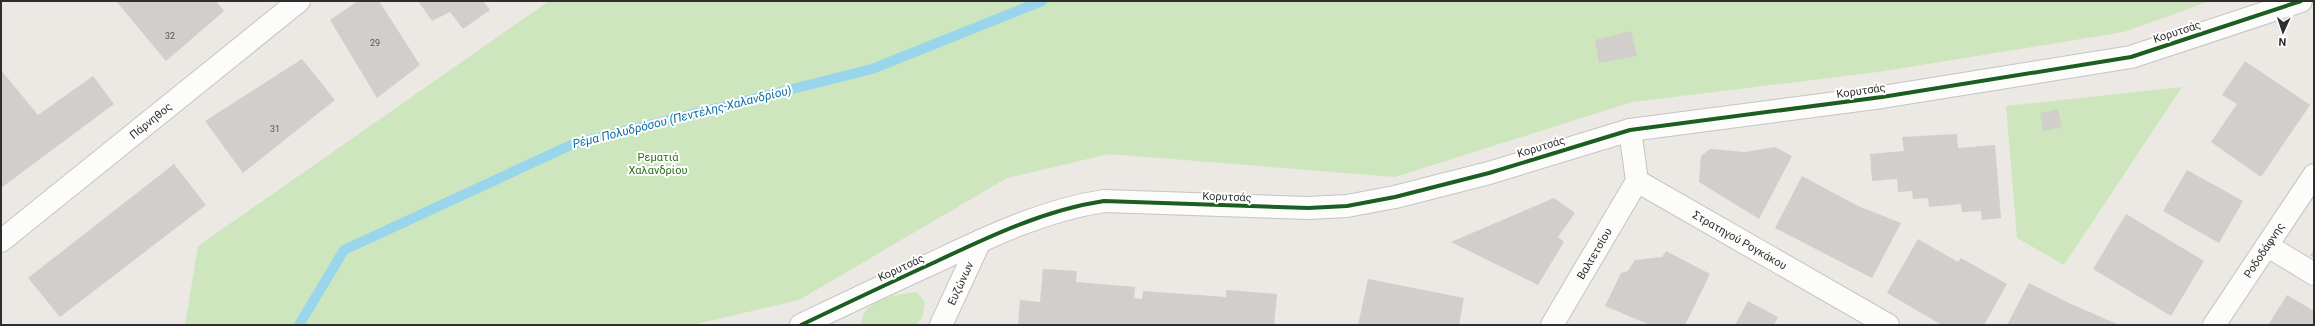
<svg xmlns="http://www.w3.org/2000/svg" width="2315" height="326" viewBox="0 0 2315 326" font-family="Roboto,sans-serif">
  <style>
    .green { fill: #cee6be }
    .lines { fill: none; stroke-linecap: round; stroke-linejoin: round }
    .stream { stroke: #99d6ec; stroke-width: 10 }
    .building { fill: #d1cecb }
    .minor-casing { stroke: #c5c4c5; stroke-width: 24 }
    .minor { stroke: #fcfcfb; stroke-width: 22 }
    .cycleway-casing { stroke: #fff; stroke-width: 6 }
    .cycleway { stroke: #1b5e20; stroke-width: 4 }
    .labels { text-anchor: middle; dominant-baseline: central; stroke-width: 4; stroke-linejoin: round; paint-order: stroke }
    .number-label { font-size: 9px; fill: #585857 }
    .street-label { font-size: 11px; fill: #2e2e2e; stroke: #fff }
    .park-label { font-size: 11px; fill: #2c6e1b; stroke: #fff }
    .water-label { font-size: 12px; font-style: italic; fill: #0d6fa3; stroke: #fff }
  </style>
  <rect width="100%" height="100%" fill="#ece8e4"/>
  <path class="green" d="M549,1H2210L2124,32L1878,72L1632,102L1395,177L1109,154L1007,178L799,300L692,325H185L198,246Z
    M2182,87L2064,265L2017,238L2006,106Z
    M917,292L925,302L923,315L917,325H861C861,300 897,294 917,292Z"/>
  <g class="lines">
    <path class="stream" d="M299,325L344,250L573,144L872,69L1042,1"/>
  </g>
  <path class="building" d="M116,1H216L224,11L166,61Z
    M358,1H379L420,65L377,98L330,20Z
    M418,1H483L490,10L463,29L450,12L432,21Z
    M1631,31L1637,56L1599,63L1595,40Z
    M302,59L335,100L243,173L205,121Z
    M2245,61L2310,105L2261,177L2211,142L2237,104L2222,95Z
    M1,70L38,115L93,76L114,104L1,188Z
    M2058,109L2062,127L2043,131L2040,113Z
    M1957,134L1958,148L1995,145L2001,218L1982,220L1981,211L1962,212L1961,204L1929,207L1928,198L1913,199L1912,191L1898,192L1897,179L1872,181L1870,154L1904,151L1902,137Z
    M1775,147L1792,156L1759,219L1699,182L1701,156L1710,149L1745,152Z
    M174,164L206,205L60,317L28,278Z
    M2187,170L2243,201L2219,243L2163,211Z
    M1802,176L1858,206L1901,223L1872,278L1775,228Z
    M1554,198L1575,213L1558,237L1564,242L1538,285L1451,242Z
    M2126,214L2204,261L2171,316L2093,269Z
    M1918,239L1958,262L1961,258L2007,284L1984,325H1942L1887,293Z
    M2314,250V258L2310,255Z
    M1666,251L1710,274L1685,325H1650L1605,306L1621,273L1628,271L1635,260L1662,257Z
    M1043,269L1077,271L1076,282L1135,287L1134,298L1142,299L1143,291L1226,297V290L1277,294L1274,325H1018L1020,300L1040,302Z
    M1368,279L1464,298L1459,325H1358Z
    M2029,283L2069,303L2119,325H2007Z
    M2287,295L2314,311V325H2268Z
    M1748,301L1778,317L1774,325H1735Z"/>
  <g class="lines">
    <defs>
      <g id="minor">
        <path id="s1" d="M1630,130L1637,181L1888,325"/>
        <path id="s2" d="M1,241L299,1"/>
        <path d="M2268,246L2314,274"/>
        <path d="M801,325C845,304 889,283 933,263C988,237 1044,210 1104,201L1308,208L1347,206L1395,197L1489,173L1630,130L1882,97L2131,57L2301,1"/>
        <path id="s3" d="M941,325L980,241"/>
        <path id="s4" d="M1552,325L1637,181"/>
        <path id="s5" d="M2214,325L2314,175"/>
      </g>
    </defs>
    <use href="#minor" class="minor-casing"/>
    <use href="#minor" class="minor"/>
    <defs>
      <path id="cycleway" d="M801,325C845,304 889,283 933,263C988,237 1044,210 1104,201L1308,208L1347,206L1395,197L1489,173L1630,130L1882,97L2131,57L2301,1"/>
    </defs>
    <use href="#cycleway" class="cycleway-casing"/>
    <use href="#cycleway" class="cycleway"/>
  </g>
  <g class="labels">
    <g class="number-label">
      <text x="170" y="36">32</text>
      <text x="375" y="43">29</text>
      <text x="275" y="129">31</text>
    </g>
    <g class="street-label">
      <text transform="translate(2177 32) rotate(-18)">Κορυτσάς</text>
      <text transform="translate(1861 91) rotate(-8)">Κορυτσάς</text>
      <text stroke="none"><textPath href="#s2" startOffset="192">Πάρνηθος</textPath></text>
      <text transform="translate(1541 147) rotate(-17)">Κορυτσάς</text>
      <text transform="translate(1227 197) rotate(2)">Κορυτσάς</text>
      <text stroke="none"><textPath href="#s1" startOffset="170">Στρατηγού Ρογκάκου</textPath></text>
      <text stroke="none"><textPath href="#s5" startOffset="90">Ροδοδάφνης</textPath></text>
      <text stroke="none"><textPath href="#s4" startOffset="83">Βαλτετσίου</textPath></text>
      <text transform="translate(901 268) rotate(-25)">Κορυτσάς</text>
      <text stroke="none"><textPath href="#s3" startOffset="46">Ευζώνων</textPath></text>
    </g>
    <g class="park-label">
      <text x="658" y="157">Ρεματιά<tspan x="658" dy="13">Χαλανδρίου</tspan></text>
    </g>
    <g class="water-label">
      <text transform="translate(682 117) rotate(-14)">Ρέμα Πολυδρόσου (Πεντέλης-Χαλανδρίου)</text>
    </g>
  </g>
  <rect width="2315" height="326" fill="none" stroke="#2e2e2e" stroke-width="4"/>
  <g transform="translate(2283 32) rotate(183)" stroke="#ffffff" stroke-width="3" paint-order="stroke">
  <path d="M0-3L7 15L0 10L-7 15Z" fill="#2e2e2e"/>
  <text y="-6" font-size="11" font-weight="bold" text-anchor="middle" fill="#2e2e2e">N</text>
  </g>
</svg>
